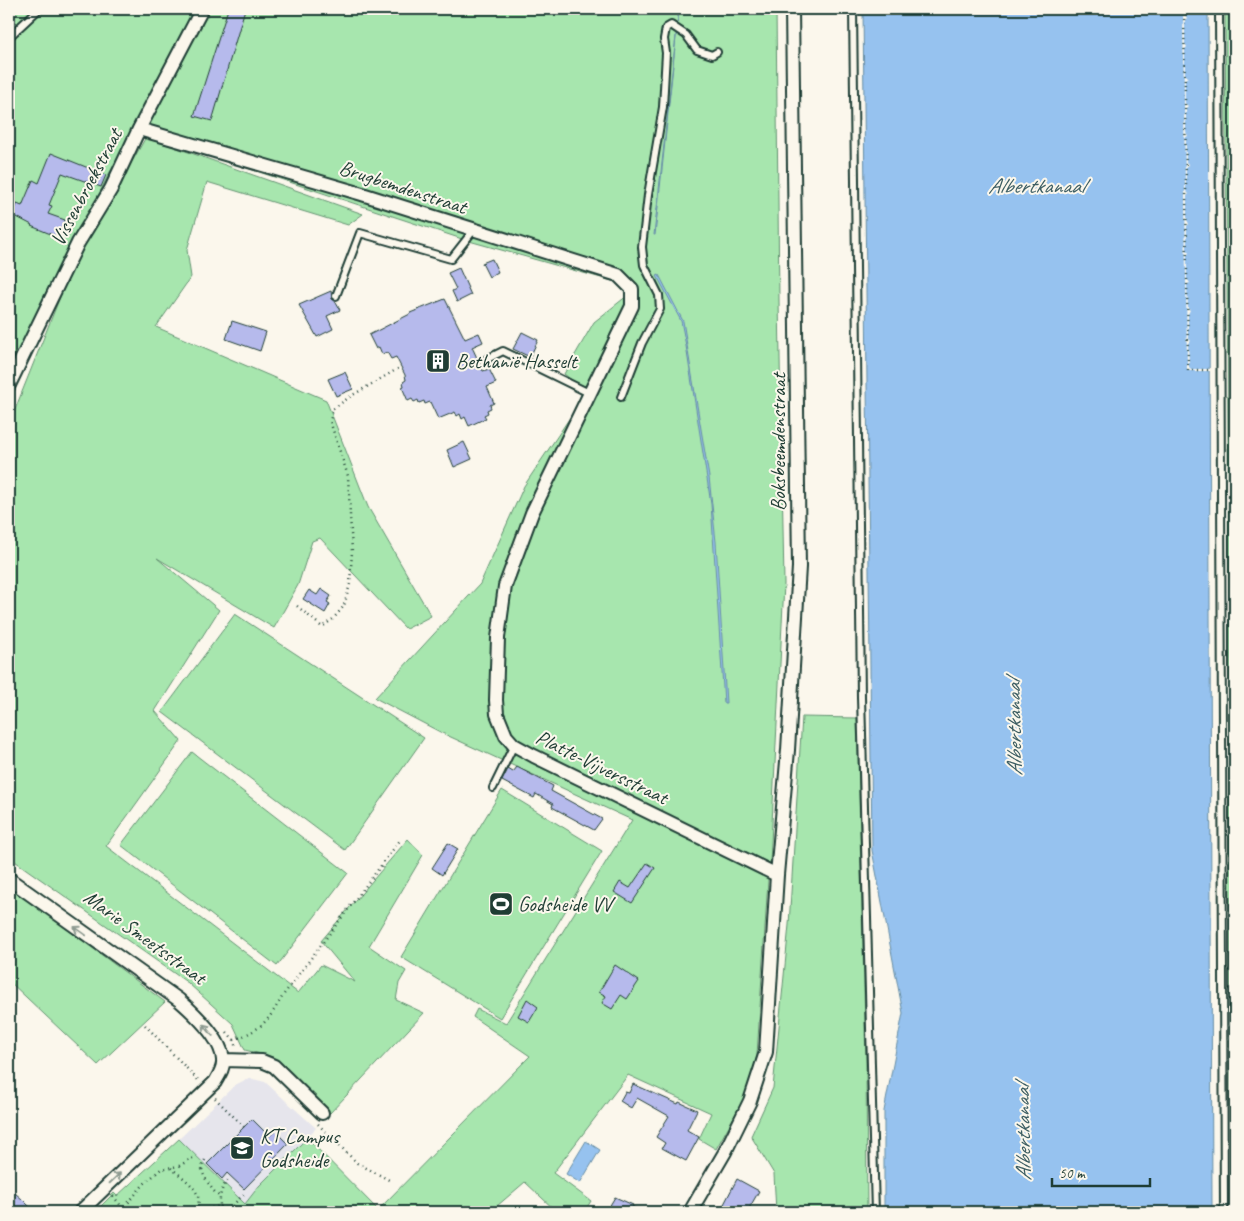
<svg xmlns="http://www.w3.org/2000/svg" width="1244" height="1221" viewBox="0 0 1244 1221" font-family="Caveat,sans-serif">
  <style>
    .built { fill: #e6e5ec }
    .green { fill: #a7e6ae; stroke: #639271 }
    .water { fill: #96c2ef; stroke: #668da4 }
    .pier { fill: #fbf7ec }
    .building { fill: #b6baec; stroke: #1f3d34 }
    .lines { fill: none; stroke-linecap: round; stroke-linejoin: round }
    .service-casing { stroke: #1f3d34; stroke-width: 10 }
    .minor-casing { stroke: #1f3d34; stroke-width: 16 }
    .path { stroke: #1f3d34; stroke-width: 2.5; stroke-dasharray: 1 4; stroke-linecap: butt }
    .service { stroke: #fbf7ec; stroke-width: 6 }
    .minor { stroke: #fbf7ec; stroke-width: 12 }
    .oneway { stroke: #8d9a90 }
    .labels { text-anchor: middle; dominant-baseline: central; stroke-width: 4; stroke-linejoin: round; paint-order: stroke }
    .street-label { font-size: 21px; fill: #1f3d34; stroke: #fbf7ec }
    .poi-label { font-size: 21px; fill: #1f3d34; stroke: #fbf7ec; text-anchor: start }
    .water-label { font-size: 22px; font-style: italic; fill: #3d5e63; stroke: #fbf7ec }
  </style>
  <rect width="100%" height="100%" fill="#fbf7ec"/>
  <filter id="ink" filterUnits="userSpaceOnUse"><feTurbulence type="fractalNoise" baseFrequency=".02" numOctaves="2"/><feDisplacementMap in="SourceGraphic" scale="10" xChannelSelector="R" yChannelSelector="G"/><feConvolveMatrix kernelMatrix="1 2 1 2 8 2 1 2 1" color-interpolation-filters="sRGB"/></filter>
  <g filter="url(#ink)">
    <path class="built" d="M249,1078L265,1082L316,1128L259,1186L245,1204L179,1139L235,1085Z"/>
    <path class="green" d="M9,9H776L779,301L784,584L770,863L768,880L757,1055L747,1093L716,1149L699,1139L711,1113L628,1075L553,1173L591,1201L584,1212H557L525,1182L490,1212H102L98,1209L114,1193L117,1196L179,1139L245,1204L259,1186L307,1138L378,1210L530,1056L473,1017L477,1009L506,1023L632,820L442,733L375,698L480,584L524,486L587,392L564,374L594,322L637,288L462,239L141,133L133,136L110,172L9,374Z
      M1225,9H1235V706L1232,703L1230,694Z
      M146,137L363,214L348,225L207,182L187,250L191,277L156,327L326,400L368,507L431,616L406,629L320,538L312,541L298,585L274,628L157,558L219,610L155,711L181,741L106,846L298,993L321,965L355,982L321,941L408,839L423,855L369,946L406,971L399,983L396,1000L424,1013L330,1113L273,1057L245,1050L233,1024L188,983L9,857V406L14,412L72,267Z
      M235,614L424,738L345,850L162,712Z
      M802,717L857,718L866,1064L867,1212H776L774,1174L751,1136L773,1088L789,925Z
      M1235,717V1212H1232L1229,763L1231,721Z
      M192,752L348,873L277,966L121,845Z
      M502,790L602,851L500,1018L401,957Z
      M9,886L165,1002L98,1065L9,981Z"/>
    <path class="water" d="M679,9L655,235H654Z
      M863,9H1208L1212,1212H884V1111L903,1013L872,850Z
      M659,275L683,321L709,477L716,542L726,703H724L711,504L686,346L681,321L657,276Z
      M586,1141L600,1150L580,1183L566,1174Z"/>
    <path class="pier" d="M1183,9H1185V15L1187,18L1185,20V44L1187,47L1185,49V74L1188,77L1185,79V103L1188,106L1186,108V132L1188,136L1186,137V162L1189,165L1186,167V191L1189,194L1187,196V220L1189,224L1187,226V250L1189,253L1187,255V279L1190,283L1187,284L1188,309L1190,310L1188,314V338L1191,341L1188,343L1189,367L1191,369H1212V371H1188L1187,369Z"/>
    <path class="building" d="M228,9H245L212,121L194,116Z
      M51,153L106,175L101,187L62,173L49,205L52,206L48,214L65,220L58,237L31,226L32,225L13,215L17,204L22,206L33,180L39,183Z
      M492,259L498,272L489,277L482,263Z
      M459,268L471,295L457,302L452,291L456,289L448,273Z
      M331,291L332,299L335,301L340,310L327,316L333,329L317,337L299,305Z
      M445,299L465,339L479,333L483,342L472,347L483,371L489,369L496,383L487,387L494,403L490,405L491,408L487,410L488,413L484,415L486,418L469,426L465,417L462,419L460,414L457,416L455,412L438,419L430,402L425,404L424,401L419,403L418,400L414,402L412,399L408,401L402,387L404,386L403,382L406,380L405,375L396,357L391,359L387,352L382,354L379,347L376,349L369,335L410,314V313Z
      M232,321L266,332L260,351L226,339Z
      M522,332L538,340L530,357L513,349Z
      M345,372L353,389L336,396L328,379Z
      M464,442L472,459L454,467L447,450Z
      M321,589L331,596L327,602L330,604L325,613L303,599L309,590L317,595Z
      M517,767L553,786L551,791L602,819L594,830L552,807L553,804L536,794L534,798L502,781L508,769L513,772Z
      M448,843L458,849L442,875L432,868Z
      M647,863L655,868L632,903L614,892L620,882L630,888Z
      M615,965L639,981L627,999L621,995L612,1009L602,1003L606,996L599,992Z
      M527,999L538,1007L529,1022L518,1016Z
      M633,1084L678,1104L679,1102L697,1110L687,1130L699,1137L686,1161L662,1148L665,1143L656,1137L669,1116L637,1098L631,1108L620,1101L625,1092L629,1093Z
      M252,1119L269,1136L275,1131L288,1144L244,1189L227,1173L222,1179L207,1164Z
      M737,1179L759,1191L747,1212H729L722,1208Z
      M9,1188L22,1199L35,1212H9Z
      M615,1197L633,1205L632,1206L642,1212H617L609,1207Z"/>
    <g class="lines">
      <defs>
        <path id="service" d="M853,9L861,697L875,1212
          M1219,9C1224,410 1224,811 1224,1212
          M9,37L39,9
          M336,296L360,233L451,259L473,231
          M487,359L503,351L589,393
          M621,397L642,343L660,309L659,295L644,265L642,247L648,195L663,107L666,53L664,39L666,28L671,25L686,35L697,50L712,55L717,52
          M493,788L514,745"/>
        <path id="minor" d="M139,129L362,194L618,275L632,289V306L532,513L505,586L498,638L496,700L497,714L506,736L514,745L534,756L777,875
          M9,385L78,243L111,189L139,129L202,9
          M9,879L179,1000C194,1013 222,1039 223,1060C224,1068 219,1075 215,1082L80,1212
          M223,1060L262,1061L274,1066L322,1113
          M690,1212L725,1152L750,1101L766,1052L777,875L788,750L799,567L792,9"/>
      </defs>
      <use href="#service" class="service-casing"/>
      <use href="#minor" class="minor-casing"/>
      <path class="path" d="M1184,9L1188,370H1210
        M297,606L322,627L333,619L344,606L350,584L352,552L348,476L330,421L333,409L351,396L401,367
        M145,1025L199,1081
        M227,1032L234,1040L236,1049
        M234,1040C265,1027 267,1022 284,994L401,839
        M215,1098L244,1127
        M318,1124L357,1163L389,1180
        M205,1160C204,1162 202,1165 202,1167C201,1174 213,1192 219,1196
        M171,1168C183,1178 208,1193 195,1212
        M113,1196L126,1212
        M220,1206L228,1210L245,1193
        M197,1211L220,1206C219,1194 222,1188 229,1178
        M130,1212L128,1203L144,1184L161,1169L179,1166L196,1156"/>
      <use href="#service" class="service"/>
      <use href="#minor" class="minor"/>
    </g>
    <defs><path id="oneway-shaft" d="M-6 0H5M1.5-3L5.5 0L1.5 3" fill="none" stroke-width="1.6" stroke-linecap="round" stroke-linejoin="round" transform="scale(1.25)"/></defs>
    <g class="oneway">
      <use href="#oneway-shaft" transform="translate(80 931) rotate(-144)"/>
      <use href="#oneway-shaft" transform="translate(208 1030) rotate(-129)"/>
      <use href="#oneway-shaft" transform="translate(115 1178) rotate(-44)"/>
    </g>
  </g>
  <defs>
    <symbol id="building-square" viewBox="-11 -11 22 22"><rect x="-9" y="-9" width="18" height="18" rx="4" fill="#1f3d34" stroke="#fbf7ec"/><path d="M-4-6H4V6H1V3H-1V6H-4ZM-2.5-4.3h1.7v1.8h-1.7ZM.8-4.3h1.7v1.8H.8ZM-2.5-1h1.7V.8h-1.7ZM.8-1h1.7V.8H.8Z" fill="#fff"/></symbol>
    <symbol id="stadium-square" viewBox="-11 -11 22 22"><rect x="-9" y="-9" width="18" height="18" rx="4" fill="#1f3d34" stroke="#fbf7ec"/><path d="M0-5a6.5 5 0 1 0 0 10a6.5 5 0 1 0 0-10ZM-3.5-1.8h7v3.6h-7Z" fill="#fff"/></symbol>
    <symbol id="school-square" viewBox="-11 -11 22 22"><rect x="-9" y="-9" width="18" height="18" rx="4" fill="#1f3d34" stroke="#fbf7ec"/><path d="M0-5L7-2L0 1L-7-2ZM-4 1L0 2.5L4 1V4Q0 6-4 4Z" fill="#fff"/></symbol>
  </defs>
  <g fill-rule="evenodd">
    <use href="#building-square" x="424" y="347" width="28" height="28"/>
    <use href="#stadium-square" x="487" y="890" width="28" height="28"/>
    <use href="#school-square" x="228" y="1134" width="28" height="28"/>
  </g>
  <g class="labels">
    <g class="street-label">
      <text transform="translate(86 187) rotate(-62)">Vissenbroekstraat</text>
      <text transform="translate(403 187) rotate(18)">Brugbemdenstraat</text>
      <text transform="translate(778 442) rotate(-90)">Boksbeemdenstraat</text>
      <text transform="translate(602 767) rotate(26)">Platte-Vijversstraat</text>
      <text transform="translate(145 937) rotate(36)">Marie Smeetsstraat</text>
    </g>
    <g class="poi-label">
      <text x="456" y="361">Bethanië Hasselt</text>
      <text x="518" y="904">Godsheide VV</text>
      <text x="260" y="1136">KT Campus<tspan x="260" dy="24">Godsheide</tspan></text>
    </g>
    <g class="water-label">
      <text x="1036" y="186">Albertkanaal</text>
      <text transform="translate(1014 728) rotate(-91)">Albertkanaal</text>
      <text transform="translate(1023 1133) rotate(-91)">Albertkanaal</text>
    </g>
  </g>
  <rect width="1244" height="1221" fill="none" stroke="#fbf7ec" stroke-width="30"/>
  <rect x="15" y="15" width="1214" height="1191" fill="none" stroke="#1f3d34" stroke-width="2" filter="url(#ink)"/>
  <path d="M1052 1178v8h98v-8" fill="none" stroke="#1f3d34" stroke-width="2.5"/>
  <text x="1059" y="1178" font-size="15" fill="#1f3d34" stroke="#fbf7ec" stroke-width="4" paint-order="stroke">50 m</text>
</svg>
